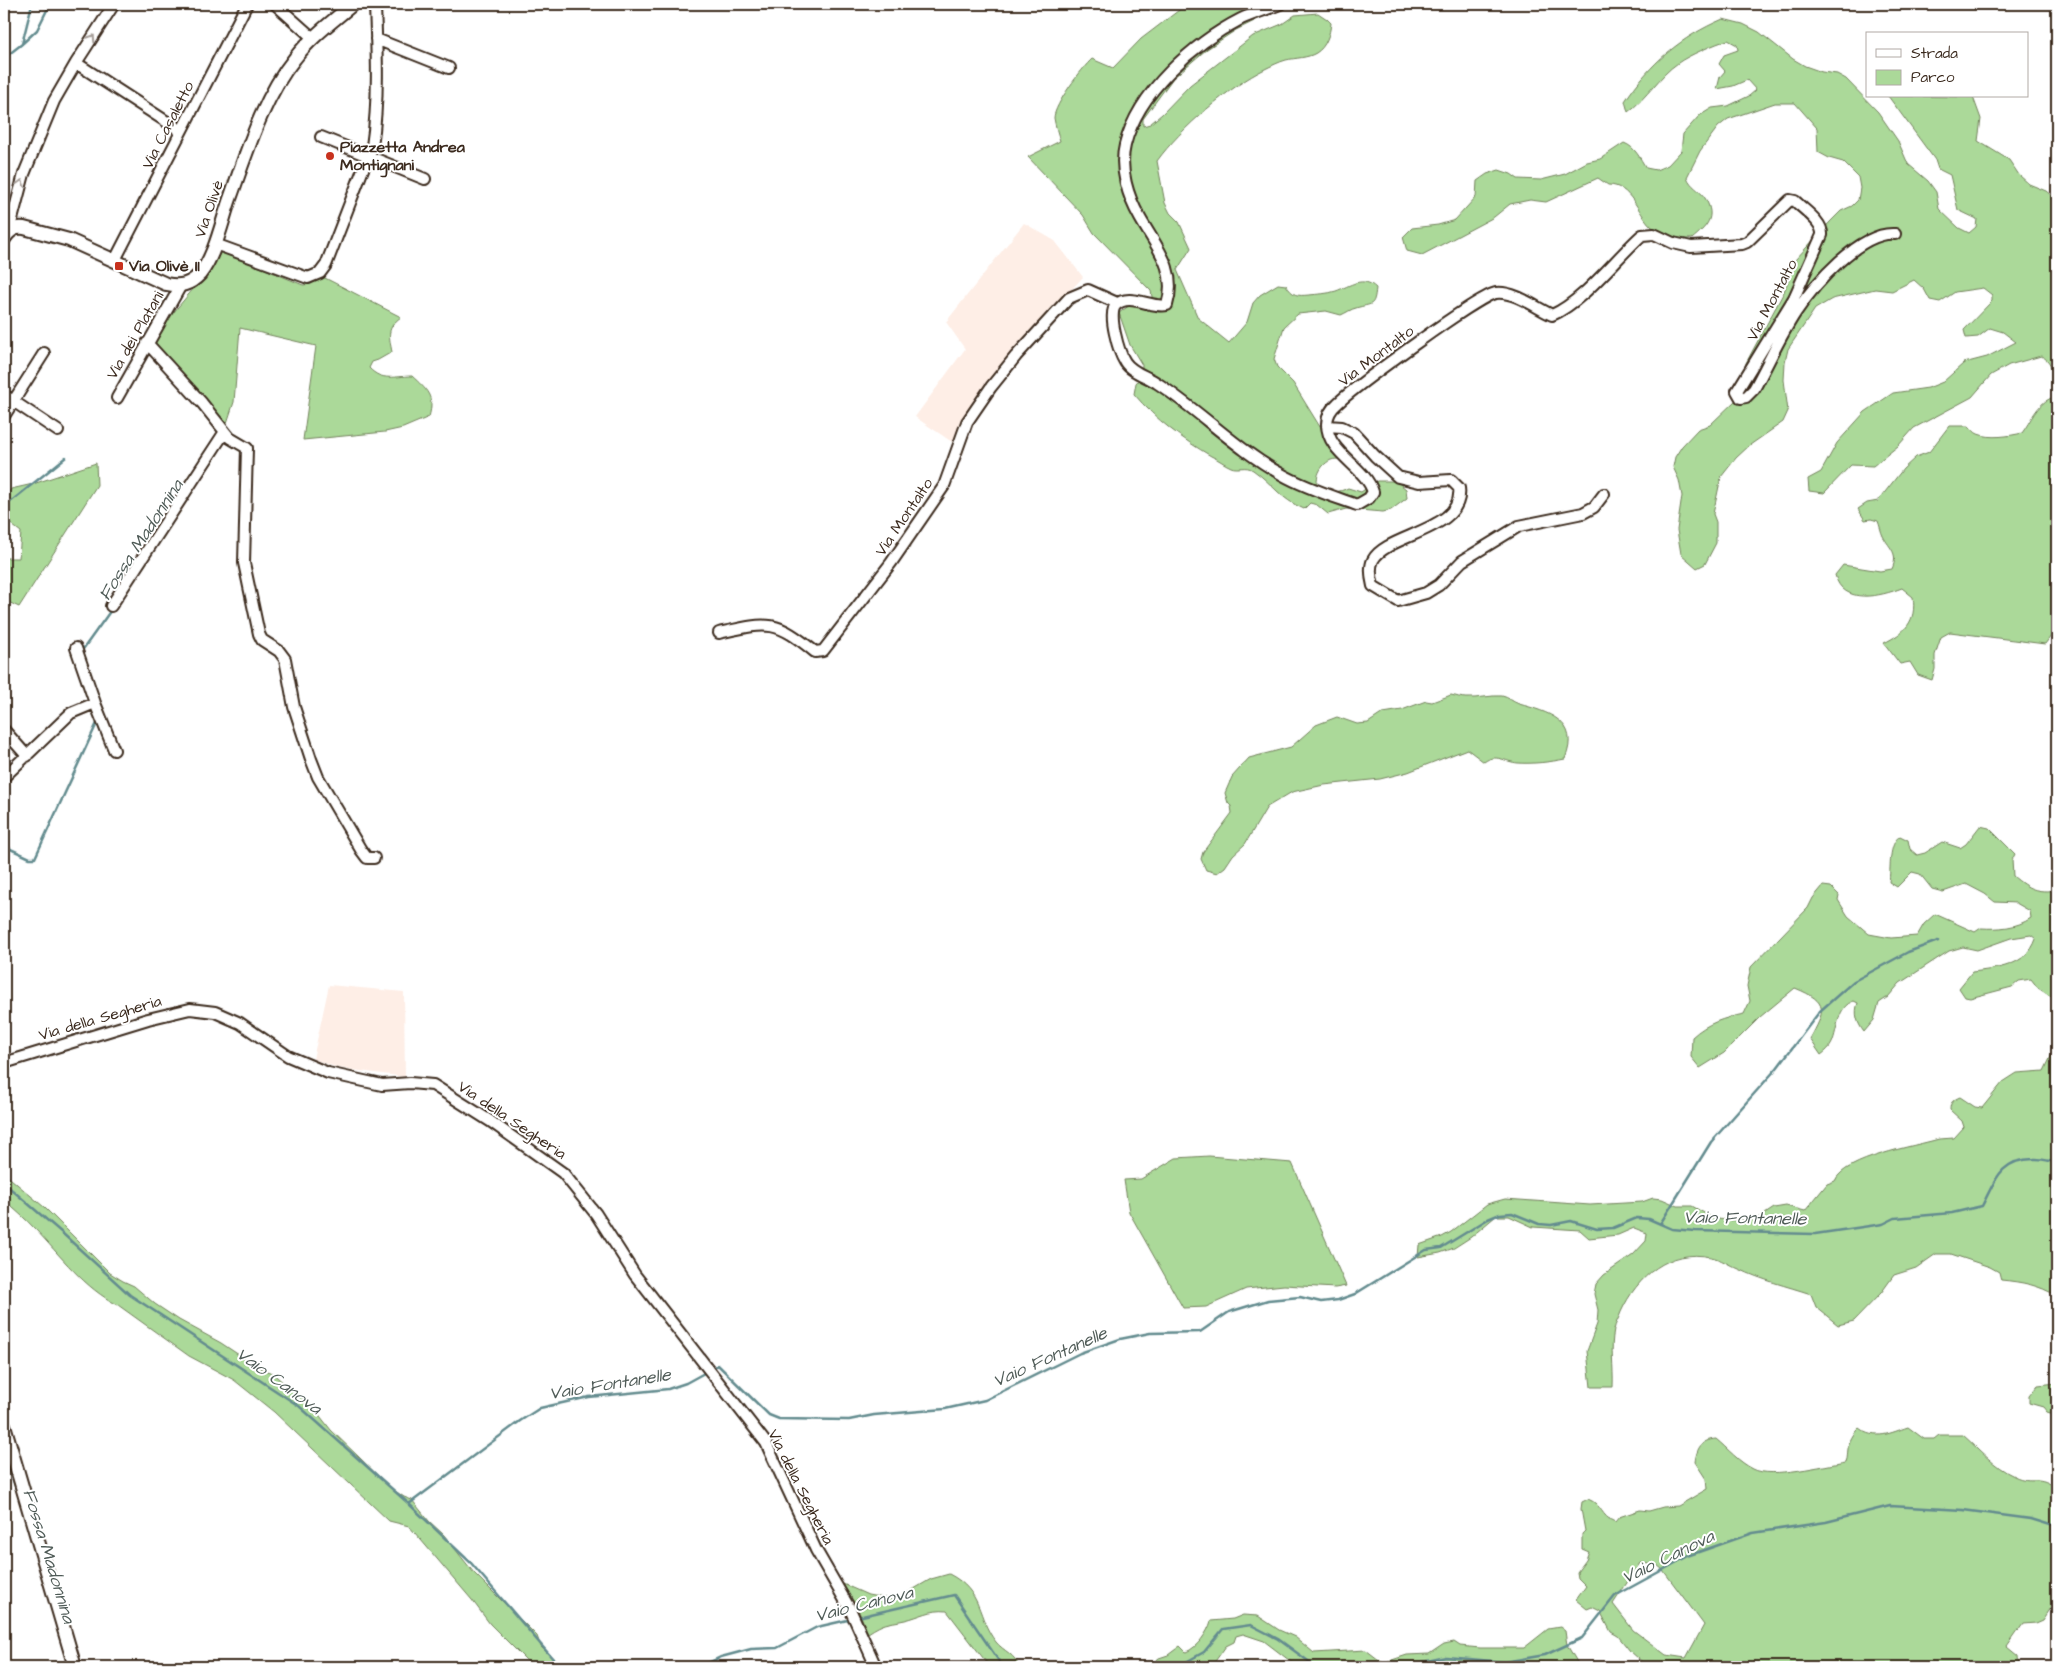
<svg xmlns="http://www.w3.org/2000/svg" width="2061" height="1671" viewBox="0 0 2061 1671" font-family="'Architects Daughter',sans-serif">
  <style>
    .built { fill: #feeee6 }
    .green { fill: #abd999; stroke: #73825c; fill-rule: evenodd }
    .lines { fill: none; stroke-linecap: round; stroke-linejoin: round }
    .stream { stroke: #648c8f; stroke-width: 2.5 }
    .minor-casing { stroke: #3b2a1e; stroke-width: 14 }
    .tertiary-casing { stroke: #3b2a1e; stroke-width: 16 }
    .minor { stroke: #fff; stroke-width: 10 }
    .tertiary { stroke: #fff; stroke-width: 12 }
    .oneway { stroke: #a79f9a }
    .poi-dot { fill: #c8321e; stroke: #fff; stroke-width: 2 }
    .labels { text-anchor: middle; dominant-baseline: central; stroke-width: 4; stroke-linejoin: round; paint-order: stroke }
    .street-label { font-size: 16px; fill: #3b2a1e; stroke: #fff }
    .poi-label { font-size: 16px; font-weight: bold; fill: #3b2a1e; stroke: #fff; text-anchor: start }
    .water-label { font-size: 18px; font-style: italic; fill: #4f5b57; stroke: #fff }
  </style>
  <rect width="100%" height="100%" fill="#fff"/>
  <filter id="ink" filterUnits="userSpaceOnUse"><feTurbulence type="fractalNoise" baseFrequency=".02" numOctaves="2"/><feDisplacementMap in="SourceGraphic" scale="10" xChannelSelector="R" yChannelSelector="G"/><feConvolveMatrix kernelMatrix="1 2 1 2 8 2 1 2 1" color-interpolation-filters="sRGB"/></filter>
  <g filter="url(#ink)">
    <path class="built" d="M1024,223L1055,241L1083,277L1004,363L958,446L915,417L965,349L946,322Z
      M329,985L404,992L405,1077L338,1068L313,1059Z"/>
    <path class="green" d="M1187,4H1289L1236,30L1207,49L1173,78L1143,119V126L1150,124L1162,114L1190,85L1253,36L1282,24L1295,15L1318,13L1327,19L1331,23C1330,34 1326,47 1316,53C1308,58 1295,58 1286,60C1279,62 1271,66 1265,69C1230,86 1180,129 1157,161L1165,203L1170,213L1179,222L1191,248L1177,270L1198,318L1229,343L1247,322L1253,303L1260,295L1278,284L1286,285C1293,296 1297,296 1309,295C1318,294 1327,294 1336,291C1350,286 1363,275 1376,288C1374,308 1372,303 1356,308C1351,309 1346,313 1341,315L1326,311L1298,314L1284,327L1274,359L1277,367L1293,383L1325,435L1351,460C1345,460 1337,458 1331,460C1318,466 1314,481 1319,494C1327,493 1341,492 1348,488L1361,492L1377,481H1396L1406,489L1407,498L1391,510L1383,512L1346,509L1328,514L1317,505L1310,503L1304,509C1280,499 1273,484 1253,470C1246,465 1238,470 1231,467C1224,464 1218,459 1211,456C1182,439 1156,420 1134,394L1136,383L1141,377L1142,365L1130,345L1119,313L1134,302L1154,308L1151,291L1094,233L1083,215L1028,157L1060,141C1058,134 1055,125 1054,118C1054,105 1082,68 1092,59L1113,68L1141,39Z
      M1723,19L1743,24L1759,32L1793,59L1805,66L1822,72L1837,74L1846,79L1878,112L1898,141L1908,164L1928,181L1936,192L1939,209L1959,228L1969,233L1976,227L1977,219L1958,210L1950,175L1938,169L1935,160L1888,96L1973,97L1981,119L1978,141L2009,160L2019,175L2029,184L2046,191L2057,200V384L2052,378C2053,368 2050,360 2041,356L2009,365L1991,375L1972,397L1914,428L1898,446L1873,466L1851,465L1824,493L1809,491L1808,479L1821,472L1837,443L1865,412L1893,393L1928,388L1943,382L1964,363L1987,357L2016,342L2003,332L1990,328L1978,337L1966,338L1964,330L1992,301V295L1983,288L1955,292L1940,302L1930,300L1924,289L1914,280L1892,291L1875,289L1832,299L1815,309L1788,349L1785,362L1784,380L1788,411L1783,422L1750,445L1736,458L1721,477L1713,514L1716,522V543L1705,564L1697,568L1681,554L1677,530L1682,496L1679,480L1673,467L1675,457L1682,446L1698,429L1710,425L1737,399L1746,363L1784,292L1795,260L1830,222L1841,211L1852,206L1858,200L1860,188L1858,177L1843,162L1829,158L1818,152L1817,128L1795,103H1775L1728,119L1718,127L1700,151L1687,177C1691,187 1699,189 1705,198C1717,218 1706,227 1692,239C1679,239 1661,236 1651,226C1637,212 1631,185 1608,185L1598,178L1546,202L1530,200L1510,204L1494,217L1422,255L1407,251L1403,237L1412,228L1438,225L1455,220L1476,197L1477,181L1487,174L1499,170L1511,174L1518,179L1541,180L1565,174L1587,162L1600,159L1624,143C1635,147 1640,158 1646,168L1656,170L1668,165L1681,151L1683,134L1699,116L1712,108L1728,106L1749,96L1756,90L1747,80L1733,86L1717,89L1720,77L1725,71L1719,64L1724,55L1738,50L1737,45L1728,40C1717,43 1687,56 1678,63C1659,76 1647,98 1628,112L1625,101C1650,63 1681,37 1723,19Z
      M221,251L303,285L311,284L323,277L401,317C386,328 389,336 392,352L378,360L372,362L369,368C382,382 395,376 412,376C427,390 435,396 429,417L403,428L385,432L303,440L316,346L240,328L234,402L225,429L151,344C171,310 201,285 221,251Z
      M2051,398L2057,408V628L2045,644L1950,632L1941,637L1935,655V669L1932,680L1918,675L1910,662L1900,664L1884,643C1904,633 1917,622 1913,597L1902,588C1881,596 1843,606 1835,575L1843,565L1880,571L1892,569C1899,553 1890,549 1883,536C1881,532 1880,526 1878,521L1871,519L1865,520L1858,509L1867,503L1878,501L1903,469L1916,457L1929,452L1949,426H1969C1972,429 1975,433 1978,434C1990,439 2010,436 2022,433C2031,421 2036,405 2051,398Z
      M96,463L97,485L19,607L4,600V558H19L21,532L4,519V499L11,489L33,484Z
      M1451,695C1456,696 1461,698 1466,698C1478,699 1490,695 1502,696C1508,697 1513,702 1519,704C1548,712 1581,721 1565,759C1550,762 1534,764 1518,763C1505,762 1496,753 1484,762L1467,749L1408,772L1380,779L1324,785L1292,792L1267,807L1245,844L1233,855L1225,867L1217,873L1206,870L1201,859L1203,852L1232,813L1231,806L1228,803L1225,793L1232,777L1249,758L1291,747L1316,725L1337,717L1357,724L1368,723L1383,713L1402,710L1426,701L1432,702Z
      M1980,826L1989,828L2015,854L2012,860L2013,876C2028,889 2037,893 2057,890L2056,992L2050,996L2038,988L2031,979L2019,981L2012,987L1970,998L1965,997L1959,988L1972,972C1996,969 2027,966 2036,939L2031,935L2011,938L1977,950L1963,947L1949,951L1900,983L1888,997L1879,1003L1874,1020L1864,1032C1857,1023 1854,1013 1858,1003L1854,1001C1837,1006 1838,1029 1832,1043C1830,1048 1825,1052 1821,1055L1810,1039C1825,1011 1830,1002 1795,988L1760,1017L1724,1053L1700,1068L1691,1057L1692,1037C1707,1023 1724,1018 1744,1014L1750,1001L1747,986L1751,967L1808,908L1813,898L1823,886L1831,887L1839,895L1838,900L1848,916L1869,934L1891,938L1917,936L1924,924L1935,914L1975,932L1981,928C1998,929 2017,928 2031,918L2030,911L2016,903L1995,902L1985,894L1966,884L1943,892L1932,889L1920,874L1912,872L1897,887L1889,882C1891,869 1888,844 1900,836L1908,840L1910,849L1917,855L1925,853L1942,842L1960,848L1966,844Z
      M2057,1044V1296C2039,1285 2022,1282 2001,1280L1999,1272L1990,1267L1951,1254H1936L1916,1268L1894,1275L1881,1293L1854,1321L1838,1325L1816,1307L1811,1294C1787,1286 1761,1280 1739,1269C1729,1265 1721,1259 1711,1257C1669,1248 1637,1277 1621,1312C1619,1318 1615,1324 1614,1330C1610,1349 1614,1368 1613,1387H1591L1587,1351L1597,1324L1598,1310L1594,1294L1596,1284L1604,1275L1633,1255L1646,1241L1647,1233L1634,1228L1618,1235L1589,1238L1580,1230L1533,1227L1509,1216H1496L1471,1237L1454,1248L1440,1253L1418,1257L1419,1245L1442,1237L1451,1232L1487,1204L1505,1199L1590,1205L1642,1202L1653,1198L1662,1199L1678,1206H1692L1713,1218L1724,1220H1751L1759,1218L1774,1208L1786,1206L1805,1211L1827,1184L1835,1181C1844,1158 1915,1146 1939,1139L1954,1138L1964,1127L1962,1121L1950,1110C1950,1102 1953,1100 1960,1097L1975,1107L1982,1108L2003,1082L2017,1073L2044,1071Z
      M1209,1156L1292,1163L1346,1286L1335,1288L1284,1285L1246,1289L1206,1307L1183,1308L1129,1212L1124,1180L1141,1179L1176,1158Z
      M4,1173L44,1207L110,1273L123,1281L134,1286L155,1304L179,1320L221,1343L254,1365L272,1373L313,1407L331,1430L391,1488L404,1497L412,1500L429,1521L444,1535L474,1573L537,1636L541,1647L563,1667H533L490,1624L472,1600L409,1526L389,1521L274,1412L234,1380L189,1356L118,1305C85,1289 60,1255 35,1229C26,1219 14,1209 4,1200Z
      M2057,1383V1415L2047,1412L2043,1407L2029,1403V1396L2038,1385Z
      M1908,1427L1924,1439H1934L1939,1435H1963C1979,1449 1994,1467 2014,1476C2032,1485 2039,1473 2057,1489V1599L2043,1620L2036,1623L2023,1624L2007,1647L2018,1656L2019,1667H1648L1630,1651L1618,1636L1611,1632L1600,1611L1592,1607L1587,1609L1576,1600L1586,1586L1578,1578L1577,1572L1586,1560L1589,1552L1582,1549V1534L1585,1531L1581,1509L1582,1502L1588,1499C1603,1505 1600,1516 1615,1522L1619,1517L1640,1510L1649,1511L1663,1507L1678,1506L1707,1489L1706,1479L1695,1462C1697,1448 1701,1440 1716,1439C1728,1449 1739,1462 1753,1469C1771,1479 1825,1465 1846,1462C1848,1457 1847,1455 1848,1449C1848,1443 1854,1432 1859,1428C1876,1441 1890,1433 1908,1427ZM1640,1563L1657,1565L1663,1570L1704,1625L1686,1658L1666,1655L1633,1630L1613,1604Z
      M949,1574C984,1592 976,1617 996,1642C1003,1651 1017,1655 1018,1667H990L947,1611C931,1609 919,1617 905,1620C886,1624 885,1622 868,1633L857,1607L843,1584L868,1595L895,1600L931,1579Z
      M1243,1615L1258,1616L1279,1630L1295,1637L1314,1653L1366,1650L1383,1663L1407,1655L1429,1654L1444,1644L1454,1642L1460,1646L1480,1648H1524L1548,1629L1560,1627L1565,1631L1567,1645L1580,1667H1544L1520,1665L1496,1667H1298L1264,1641L1243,1634L1236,1636L1234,1642L1226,1646L1211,1667H1111L1150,1665L1159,1658L1168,1655L1180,1646L1186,1652C1197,1648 1208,1632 1211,1621L1233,1619Z"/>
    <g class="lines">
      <path class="stream" d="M23,43L37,30L50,4
        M4,58L22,44L32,4
        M4,507L66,457
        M81,652L111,610
        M4,846L30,858H35L98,721
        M4,1183L62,1233L130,1295L299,1406L409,1504L471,1563L560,1667
        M1660,1224L1711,1142L1777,1068L1820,1011L1854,981L1908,952L1938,941
        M711,1369L718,1365L769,1415L779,1419L849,1420L874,1415L945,1409L985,1400L1080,1353L1120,1339L1150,1333L1200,1332L1229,1312L1268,1300L1300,1297L1321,1302L1338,1300L1355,1294L1426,1250L1441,1248L1488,1219L1500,1214L1512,1213L1539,1224L1551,1225L1571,1221L1597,1229L1613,1228L1637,1218L1649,1219L1672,1229L1695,1231L1815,1234L1883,1224L1895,1218L1952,1213L1982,1206C1995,1181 2000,1159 2034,1159C2042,1158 2049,1162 2057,1162
        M4,1453L16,1489
        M409,1504L520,1421L540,1408L589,1397L668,1389L686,1383L706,1372
        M858,1617L954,1595L1003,1667
        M700,1667L721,1657L751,1649L777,1648L817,1627L852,1619
        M1177,1667L1204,1652L1223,1629L1251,1625L1278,1639L1315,1666L1333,1667
        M1399,1667L1446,1657L1504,1662L1545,1655L1582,1638L1615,1596L1690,1555L1753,1533L1826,1522L1890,1506L1963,1510L2031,1519L2057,1527"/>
      <defs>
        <path id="minor" d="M275,4L313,38
          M1280,4C1267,10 1253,13 1241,19C1194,43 1138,92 1125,145C1119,169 1128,197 1140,218C1156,247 1178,269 1167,305C1152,309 1129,292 1116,305C1107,313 1119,353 1125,362C1132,373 1147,376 1157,383C1200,411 1237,450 1283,475C1306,488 1332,496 1357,505L1369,498L1373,492C1365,466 1327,453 1327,424C1327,416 1331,409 1337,404C1353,388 1479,295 1496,293C1514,291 1535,307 1552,315C1583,302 1616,258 1642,235L1654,234L1673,243L1691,247L1742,244L1747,242L1790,200L1795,201C1804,210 1823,222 1822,235L1794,298L1737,391L1741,398L1746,397L1754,389C1768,364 1780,336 1796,312C1814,285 1860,231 1895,234
          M376,39L449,68
          M76,63L181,131
          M321,137L425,179
          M9,231L24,174L54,101L76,63L114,4
          M215,244L308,278L320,273L326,265L372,146C379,101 377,53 375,7L373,4
          M115,260L247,4
          M147,343L202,403L230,438L247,448L244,563L259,634L262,640L279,651L285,659L294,707L311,759L318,777L361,850L367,858H374
          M4,395L58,431
          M117,398L180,287
          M4,416L44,353
          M1327,426L1342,427L1354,433L1375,456L1398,477L1419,482L1451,480L1459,488C1465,531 1386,534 1373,560C1369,568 1371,578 1373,586L1398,601L1426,593L1439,585L1462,561L1519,526L1583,513L1594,507L1604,494
          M111,606L224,433
          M719,633C768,622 775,619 815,652L823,651L891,563L944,486L967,422L991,387L1016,356L1069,298L1088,290L1117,303
          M76,648L95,703L114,750
          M4,730L27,756
          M4,777L71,713L95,703
          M4,1063L148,1019L190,1009L215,1012L240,1023L288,1056L328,1073L382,1085L410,1083L433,1085L490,1121L563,1173L596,1214L635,1275L766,1443L816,1550L850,1609L876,1667"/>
        <path id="tertiary" d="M4,239C9,231 14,227 24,228L69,240L166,284C180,287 190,285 200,274C216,254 222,220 231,196C247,151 264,96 295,58C311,37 333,21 353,4
          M4,1425L75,1667"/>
      </defs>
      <use href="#minor" class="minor-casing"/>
      <use href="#tertiary" class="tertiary-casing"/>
      <use href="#minor" class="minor"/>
      <use href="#tertiary" class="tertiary"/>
    </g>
    <defs><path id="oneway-chevron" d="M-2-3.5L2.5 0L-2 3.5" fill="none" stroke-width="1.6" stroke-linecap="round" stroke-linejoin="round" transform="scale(1.25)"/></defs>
    <g class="oneway">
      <use href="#oneway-chevron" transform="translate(92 38) rotate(-57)"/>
      <use href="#oneway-chevron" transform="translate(21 183) rotate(-74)"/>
    </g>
  </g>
  <g class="poi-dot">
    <circle cx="330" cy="156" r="5"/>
    <rect x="114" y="261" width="10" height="10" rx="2.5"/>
  </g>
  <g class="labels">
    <g class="street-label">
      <text transform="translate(168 125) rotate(-63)">Via Casaletto</text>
      <text transform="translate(209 209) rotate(-71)">Via Olivè</text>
      <text transform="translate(1772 300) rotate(-62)">Via Montalto</text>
      <text transform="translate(135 335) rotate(-60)">Via dei Platani</text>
      <text transform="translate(1376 356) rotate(-37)">Via Montalto</text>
      <text transform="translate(904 517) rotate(-56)">Via Montalto</text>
      <text transform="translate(100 1018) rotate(-16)">Via della Segheria</text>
      <text transform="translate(512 1120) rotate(34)">Via della Segheria</text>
      <text transform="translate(801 1487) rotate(63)">Via della Segheria</text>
    </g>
    <g class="poi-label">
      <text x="340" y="147">Piazzetta Andrea<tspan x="340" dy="18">Montignani</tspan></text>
      <text x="129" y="266">Via Olivè II</text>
    </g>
    <g class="water-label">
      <text transform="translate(141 540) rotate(-57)">Fossa Madonnina</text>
      <text transform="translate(1745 1218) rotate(1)">Vaio Fontanelle</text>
      <text transform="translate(1050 1357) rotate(-24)">Vaio Fontanelle</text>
      <text transform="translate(279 1381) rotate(36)">Vaio Canova</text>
      <text transform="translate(610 1384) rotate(-9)">Vaio Fontanelle</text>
      <text transform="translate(49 1556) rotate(73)">Fossa Madonnina</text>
      <text transform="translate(1668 1557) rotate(-26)">Vaio Canova</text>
      <text transform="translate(864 1604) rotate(-14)">Vaio Canova</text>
    </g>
  </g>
  <rect width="2061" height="1671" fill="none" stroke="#fff" stroke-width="20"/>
  <rect x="10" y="10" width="2041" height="1651" fill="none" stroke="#3b2a1e" stroke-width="2" filter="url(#ink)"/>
  <rect x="1866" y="32" width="162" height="65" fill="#ffffff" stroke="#b1aaa5"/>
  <rect x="1876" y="49" width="25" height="8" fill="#ffffff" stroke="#b1aaa5"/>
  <text x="1911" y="58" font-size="15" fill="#3b2a1e">Strada</text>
  <rect x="1876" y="70" width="25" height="15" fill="#abd999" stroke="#b1aaa5"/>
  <text x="1911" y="82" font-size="15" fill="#3b2a1e">Parco</text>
</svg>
